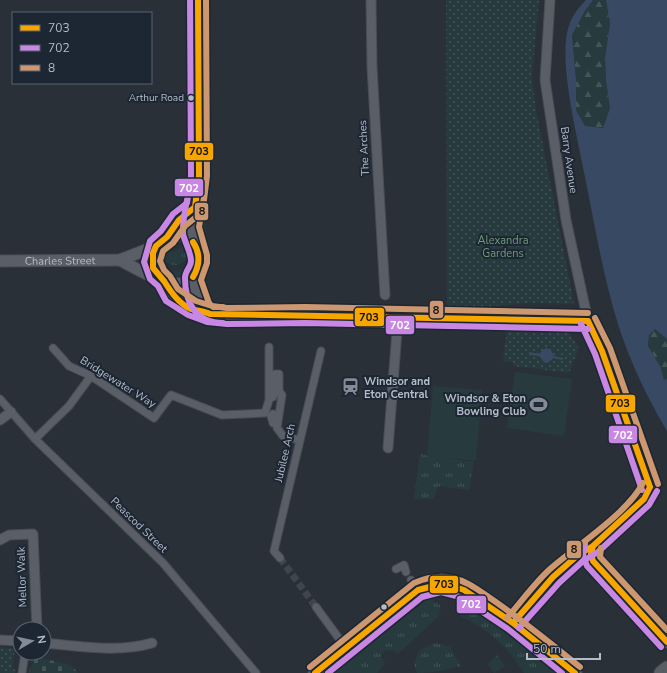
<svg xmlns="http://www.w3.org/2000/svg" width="667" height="673" viewBox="0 0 667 673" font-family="'Nunito Sans',sans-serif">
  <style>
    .grass { fill: url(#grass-tufts) }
    .forest { fill: url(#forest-firs) }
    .cemetery { fill: url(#cemetery-stones) }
    .park { fill: url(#park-dots) }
    .pitch { fill: #273a3e }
    .water { fill: #384963 }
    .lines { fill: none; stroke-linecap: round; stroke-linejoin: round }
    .pedestrian-tunnel { stroke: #3f454e; stroke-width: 7; stroke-dasharray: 7 3.5; stroke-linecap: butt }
    .tertiary-tunnel { stroke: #3f454e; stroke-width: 11; stroke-dasharray: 11 5.5; stroke-linecap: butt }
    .pedestrian-casing { stroke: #484c53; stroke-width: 9 }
    .minor-casing { stroke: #484c53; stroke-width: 11 }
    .tertiary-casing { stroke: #484c53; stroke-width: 13 }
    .secondary-casing { stroke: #484c53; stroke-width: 15 }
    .pedestrian { stroke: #5a5e66; stroke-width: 7 }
    .minor { stroke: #5a5e66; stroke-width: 9 }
    .tertiary { stroke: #5a5e66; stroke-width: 11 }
    .secondary { stroke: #595d64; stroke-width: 13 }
    .bus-1-casing { stroke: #1d2633; stroke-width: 9 }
    .bus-2-casing { stroke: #1d2633; stroke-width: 9 }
    .bus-3-casing { stroke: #1d2633; stroke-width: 9 }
    .bus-1 { stroke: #f7a600; stroke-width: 6 }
    .bus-2 { stroke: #c787e3; stroke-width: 6 }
    .bus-3 { stroke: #cd976f; stroke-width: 6 }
    .bus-dot { fill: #b4bcc9; stroke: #1d2633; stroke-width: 1.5 }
    .labels { text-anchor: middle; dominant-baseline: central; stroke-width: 4; stroke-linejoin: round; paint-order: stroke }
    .bus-label { font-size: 10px; fill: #b4bcc9; stroke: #1d2633; text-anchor: end }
    .street-label { font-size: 11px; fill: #b4bcc9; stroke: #1d2633 }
    .park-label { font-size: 11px; fill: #6b9a76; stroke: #1d2633 }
    .poi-label { font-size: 11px; font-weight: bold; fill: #b4bcc9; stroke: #1d2633; text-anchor: start }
    .line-badge { stroke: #1d2633; stroke-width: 1.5 }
    .badge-label { font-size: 11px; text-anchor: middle; font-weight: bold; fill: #fff }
    .pale-badge-label { font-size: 11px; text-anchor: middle; font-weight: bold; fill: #111 }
  </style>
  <defs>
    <pattern id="grass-tufts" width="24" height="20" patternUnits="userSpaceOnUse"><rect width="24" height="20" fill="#273a3e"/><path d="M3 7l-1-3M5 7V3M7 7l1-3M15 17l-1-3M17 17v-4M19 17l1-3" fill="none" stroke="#445559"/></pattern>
    <pattern id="forest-firs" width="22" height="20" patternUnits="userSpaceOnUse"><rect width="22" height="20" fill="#273a3e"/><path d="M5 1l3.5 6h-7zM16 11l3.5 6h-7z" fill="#445559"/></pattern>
    <pattern id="cemetery-stones" width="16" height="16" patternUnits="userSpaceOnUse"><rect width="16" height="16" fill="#273a3e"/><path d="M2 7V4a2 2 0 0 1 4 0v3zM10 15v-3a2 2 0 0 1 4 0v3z" fill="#445559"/></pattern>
    <pattern id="park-dots" width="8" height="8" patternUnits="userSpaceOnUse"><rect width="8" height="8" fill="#273a3e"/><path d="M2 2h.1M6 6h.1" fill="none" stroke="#445559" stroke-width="1.8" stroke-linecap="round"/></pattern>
  </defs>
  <rect width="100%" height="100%" fill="#2a3038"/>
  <path class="grass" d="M201,212L205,220L206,234L197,230Z
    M185,245L190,250L191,254C181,267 174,269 161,258V253L165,248L173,252Z
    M191,266L189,272C179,278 172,279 162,271V268C172,272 181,271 191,266Z
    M420,454L474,462L469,490L438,486L434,499H414Z
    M429,598L441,606L439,616L398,654L391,650L384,651L381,657L385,664L377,673H334Z
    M460,606L490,619L558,673H524C510,650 487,627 461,617Z
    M435,643L450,647L461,666C446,670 433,673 417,673L414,664L420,650Z
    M497,655L505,666L494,673L488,664Z"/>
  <path class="forest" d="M593,0H606L610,23L605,58L606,81L610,108L603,128L585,126L576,110V80L572,35L585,11Z
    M655,329L667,339V379L664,380L661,368L648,346L649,335Z"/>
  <path class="cemetery" d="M36,657L71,665L78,673H28Z"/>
  <path class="park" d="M446,0H539L532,77L536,110L574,304L531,303L447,310Z
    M507,329H566L579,348L569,373L514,366L513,362L503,361Z
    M0,647L15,648L12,669L16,670L15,673H0Z"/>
  <path class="pitch" d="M515,372L572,379L564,436L507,428Z
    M433,386L482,390L476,461L427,456Z"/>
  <path class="water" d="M586,0H593L585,11L572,35L576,80V110L585,126L603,128L610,108L606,81L605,58L610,23L606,0H667V339L655,329L649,335L648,346L661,368L664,380L667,379V431C647,397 630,362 618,324C603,276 595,226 585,177C578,139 560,70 567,33C570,19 576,10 586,0Z
    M547,348L551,350L554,356L563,358V360L553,358L549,362L545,363L539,356L529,355V352L540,354L542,350Z"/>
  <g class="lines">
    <path class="pedestrian-tunnel" d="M280,558L316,607"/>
    <path class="tertiary-tunnel" d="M305,315L380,318"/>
    <defs>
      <path id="pedestrian" d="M53,348L69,366L91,376L154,418L171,395L222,415L265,413L269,400V347
        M273,397L275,393V374H279V391L282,395L277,428L283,436L299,440
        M0,399L35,439L163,563L256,673
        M273,414L271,416L273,423
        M35,439L69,406L91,376
        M280,558L274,551L321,351
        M396,569L404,565L406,572
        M411,580L418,590
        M316,607L346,648
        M22,673L25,653"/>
      <path id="minor" d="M371,0L372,67L385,295
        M550,0L545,80L566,220L588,321
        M0,420L11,412
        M388,448L398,318
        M0,540L9,535L33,534L37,629
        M513,623C535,595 561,564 593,546
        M0,640L20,641
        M44,643C79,646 118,653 152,643"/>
      <g id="tertiary">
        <path d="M167,237L179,220L195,207"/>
        <path d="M193,242L191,228L199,176L198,0"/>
        <path d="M120,260C135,268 153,279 170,283C205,291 211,235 175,235C150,236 148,262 160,278"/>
        <path id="s1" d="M0,261L120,260L156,246"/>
        <path d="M193,277L195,290L204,311"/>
        <path d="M164,281C166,285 168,291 171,294C195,324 270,315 305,315"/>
        <path d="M380,318L588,321L602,351L650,487L644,499L593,546L591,554L593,561L667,642"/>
      </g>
      <path id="secondary" d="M315,673L418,590C434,583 447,582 464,590L513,623L575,673
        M661,673L667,668"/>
    </defs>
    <use href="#pedestrian" class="pedestrian-casing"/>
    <use href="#minor" class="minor-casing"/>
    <use href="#tertiary" class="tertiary-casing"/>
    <use href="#secondary" class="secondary-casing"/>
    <use href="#pedestrian" class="pedestrian"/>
    <use href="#minor" class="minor"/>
    <use href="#tertiary" class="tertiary"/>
    <use href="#secondary" class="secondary"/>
    <defs>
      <path id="bus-1" d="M193,242C201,254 200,265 193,277
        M164,281C171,292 179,304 191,309C197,311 204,311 210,314L588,321
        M164,281L153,268V253L156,246L167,237L179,220L195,207L199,176L198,0
        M588,321L602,351L650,487
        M593,546L591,554L593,561L667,642
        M513,623L553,577L578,555L593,546L644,499L650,487
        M315,673L418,590L441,584L452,586L464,590L513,623L575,673"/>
      <path id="bus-2" d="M190,0L191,176L187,203L173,214L161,231L150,241L144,262L150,279L158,286L166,301L188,315L207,322L227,324L305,323L588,329
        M189,189C187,203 182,219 183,234C185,243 191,252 191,261C191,267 185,271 185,278C185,303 196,323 223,323
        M581,324L595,354L642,490
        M585,544L583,555L587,566L661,647
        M519,628L559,583L583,561L598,552L649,505L657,491
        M328,673L422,597L441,592L460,597L508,629L562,673"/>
      <path id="bus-3" d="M206,0L207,176L203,208L201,213L185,226L173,243L163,251L160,261L164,270L170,276L178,289L196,301L212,306L227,308L305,307L588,313
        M205,191L199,227L207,255V263L201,280L209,303L213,307H223
        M595,318L610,348L658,484
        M601,548L600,557L667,630
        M507,618C521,602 534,584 549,570C576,546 627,514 643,483
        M310,667L414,583C426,578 439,575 452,578C467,581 478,590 490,598C521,619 550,643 580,667"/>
    </defs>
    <use href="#bus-1" class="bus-1-casing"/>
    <use href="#bus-2" class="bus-2-casing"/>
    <use href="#bus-3" class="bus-3-casing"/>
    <use href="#bus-1" class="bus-1"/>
    <use href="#bus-2" class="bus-2"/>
    <use href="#bus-3" class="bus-3"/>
  </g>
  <defs>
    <symbol id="station-bare" viewBox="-9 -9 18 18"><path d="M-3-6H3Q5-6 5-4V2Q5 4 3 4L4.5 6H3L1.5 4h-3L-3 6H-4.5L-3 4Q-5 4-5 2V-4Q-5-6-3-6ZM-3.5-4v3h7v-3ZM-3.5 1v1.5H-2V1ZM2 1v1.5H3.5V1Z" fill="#848b96" stroke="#1d2633" stroke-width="2.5" paint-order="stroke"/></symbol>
    <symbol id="stadium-bare" viewBox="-9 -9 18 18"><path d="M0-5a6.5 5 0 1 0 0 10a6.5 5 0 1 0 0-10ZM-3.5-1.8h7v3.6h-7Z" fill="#848b96" stroke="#1d2633" stroke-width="2.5" paint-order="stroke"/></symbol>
  </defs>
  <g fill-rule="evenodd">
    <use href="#station-bare" x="338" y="374" width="25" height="25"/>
    <use href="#stadium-bare" x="526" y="392" width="25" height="25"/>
  </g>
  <g class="bus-dot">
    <circle cx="191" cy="98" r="3.5"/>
    <circle cx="384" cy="607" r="3.5"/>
  </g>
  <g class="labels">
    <g class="bus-label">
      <text x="184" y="98">Arthur Road</text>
    </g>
    <g class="street-label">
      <text transform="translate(364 148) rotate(-93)">The Arches</text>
      <text transform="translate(569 160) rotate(82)">Barry Avenue</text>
      <text stroke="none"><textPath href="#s1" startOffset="60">Charles Street</textPath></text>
      <text transform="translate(118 382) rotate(32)">Bridgewater Way</text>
      <text transform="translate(285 453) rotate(-77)">Jubilee Arch</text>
      <text transform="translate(139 525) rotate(44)">Peascod Street</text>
      <text transform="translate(22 577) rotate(-92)">Mellor Walk</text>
    </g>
    <g class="park-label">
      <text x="503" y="240">Alexandra<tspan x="503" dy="13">Gardens</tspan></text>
    </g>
    <g class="poi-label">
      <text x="364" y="381">Windsor and<tspan x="364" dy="13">Eton Central</tspan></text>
      <text x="526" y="398" text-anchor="end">Windsor &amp; Eton<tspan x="526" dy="13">Bowling Club</tspan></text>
    </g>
  </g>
  <g class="line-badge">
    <rect x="184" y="142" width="30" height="19" rx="4" fill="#f7a600"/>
    <rect x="174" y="178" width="30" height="19" rx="4" fill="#c787e3"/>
    <rect x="194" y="202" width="15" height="19" rx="4" fill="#cd976f"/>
    <rect x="429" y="300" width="15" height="19" rx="4" fill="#cd976f"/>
    <rect x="354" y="307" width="31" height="20" rx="4" fill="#f7a600"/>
    <rect x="385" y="315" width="30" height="20" rx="4" fill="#c787e3"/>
    <rect x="605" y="394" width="31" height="19" rx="4" fill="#f7a600"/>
    <rect x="608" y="425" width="30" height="19" rx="4" fill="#c787e3"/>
    <rect x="566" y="540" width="16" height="19" rx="4" fill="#cd976f"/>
    <rect x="429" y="575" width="30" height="19" rx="4" fill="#f7a600"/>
    <rect x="456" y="595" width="31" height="19" rx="4" fill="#c787e3"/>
  </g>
  <g class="badge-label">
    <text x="189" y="192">702</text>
    <text x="400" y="329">702</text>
    <text x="623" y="439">702</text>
    <text x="471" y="608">702</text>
  </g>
  <g class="pale-badge-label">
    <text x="199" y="155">703</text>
    <text x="202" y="215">8</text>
    <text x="436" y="314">8</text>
    <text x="369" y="321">703</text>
    <text x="620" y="407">703</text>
    <text x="574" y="553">8</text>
    <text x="444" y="588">703</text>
  </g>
  <rect x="12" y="12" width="140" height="72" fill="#1d2633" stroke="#59626f"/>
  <rect x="20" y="25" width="20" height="6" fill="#f7a600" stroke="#59626f"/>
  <text x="48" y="32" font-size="12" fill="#b4bcc9">703</text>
  <rect x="20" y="45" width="20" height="6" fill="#c787e3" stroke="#59626f"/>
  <text x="48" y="52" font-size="12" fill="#b4bcc9">702</text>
  <rect x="20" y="65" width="20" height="6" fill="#cd976f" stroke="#59626f"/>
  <text x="48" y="72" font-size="12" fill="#b4bcc9">8</text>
  <g transform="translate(32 641) rotate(81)"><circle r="19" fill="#1d2633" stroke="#59626f"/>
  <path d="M0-3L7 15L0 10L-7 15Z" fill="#848b96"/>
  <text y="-6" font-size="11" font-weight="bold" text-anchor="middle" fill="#b4bcc9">N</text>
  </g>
  <path d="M527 653v6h73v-6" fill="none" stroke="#b4bcc9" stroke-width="2"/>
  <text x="533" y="653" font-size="12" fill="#b4bcc9" stroke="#1d2633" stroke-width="3" paint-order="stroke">50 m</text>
</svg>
